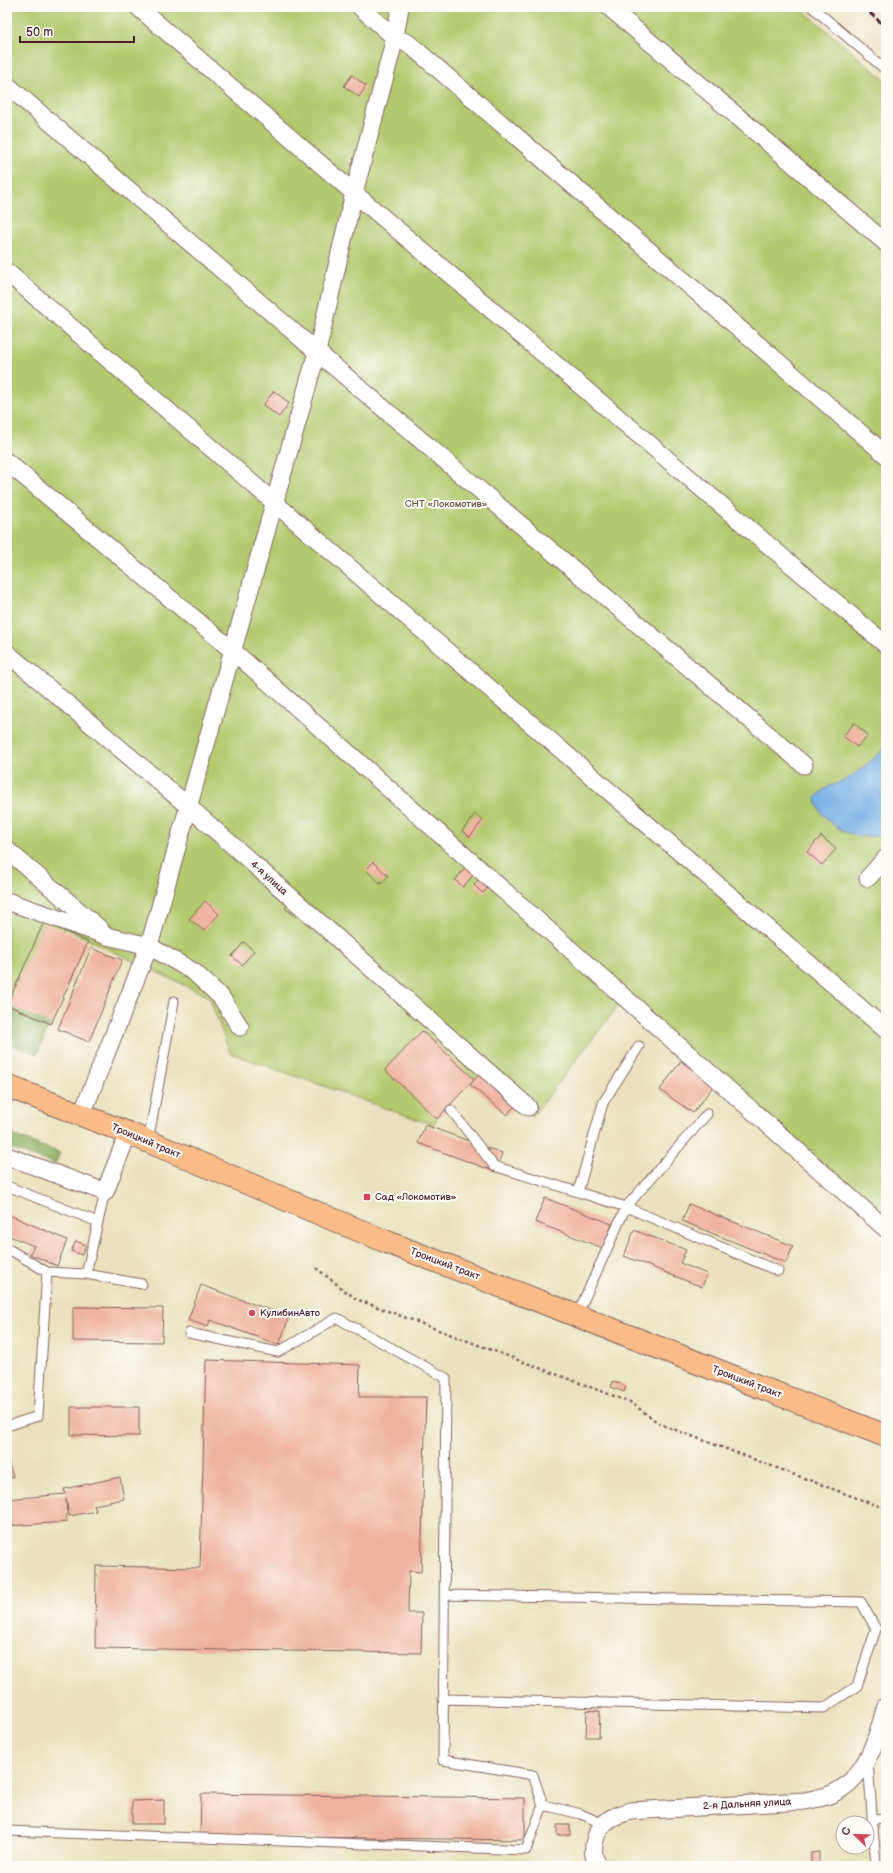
<svg xmlns="http://www.w3.org/2000/svg" width="893" height="1873" viewBox="0 0 893 1873" font-family="'Balsamiq Sans',sans-serif">
  <style>
    .green { fill: #b2c96d; stroke: #7e744c }
    .forest { fill: #8dad60; stroke: #6c6646 }
    .water { fill: #74afe5; stroke: #5f6788 }
    .building { fill: #efb29e }
    .lines { fill: none; stroke-linecap: round; stroke-linejoin: round }
    .lane-casing { stroke: #82635e; stroke-width: 11 }
    .street-casing { stroke: #82635e; stroke-width: 19 }
    .primary-casing { stroke: #82635e; stroke-width: 24 }
    .path { stroke: #82635e; stroke-width: 2.5; stroke-dasharray: 3 3; stroke-linecap: butt }
    .lane { stroke: #fff; stroke-width: 9 }
    .street { stroke: #fff; stroke-width: 17 }
    .primary { stroke: #f9bc89; stroke-width: 22 }
    .rail { stroke: #4a1f2b; stroke-width: 3; stroke-dasharray: 6 3; stroke-linecap: butt }
    .poi-dot { fill: #d1495b; stroke: #fdfcf7; stroke-width: 1.5 }
    .labels { text-anchor: middle; dominant-baseline: central; stroke-width: 4; stroke-linejoin: round; paint-order: stroke }
    .park-label { font-size: 10px; fill: #69523f; stroke: #fdfcf7 }
    .street-label { font-size: 10px; fill: #4a1f2b; stroke: #fdfcf7 }
    .poi-label { font-size: 10px; fill: #4a1f2b; stroke: #fdfcf7; text-anchor: start }
  </style>
  <rect width="100%" height="100%" fill="#fdfcf7"/>
  <filter id="ink" filterUnits="userSpaceOnUse"><feTurbulence type="fractalNoise" baseFrequency=".025" numOctaves="2"/><feDisplacementMap in="SourceGraphic" scale="8" xChannelSelector="R" yChannelSelector="G"/><feConvolveMatrix kernelMatrix="1 2 1 2 8 2 1 2 1" color-interpolation-filters="sRGB"/></filter>
  <filter id="wash" filterUnits="userSpaceOnUse"><feTurbulence type="fractalNoise" baseFrequency=".012" numOctaves="4" result="noise"/><feDisplacementMap in="SourceGraphic" scale="16" xChannelSelector="R" yChannelSelector="G"/><feGaussianBlur stdDeviation="0.9" result="paint"/><feColorMatrix in="noise" values="0 0 0 0 0 0 0 0 0 0 0 0 0 0 0 0 0 1.4 0 .05"/><feComposite in="paint" operator="in"/></filter>
  <g filter="url(#wash)">
    <rect width="100%" height="100%" fill="#eae2be"/>
    <path class="green" d="M7,7H799L886,81V1224L618,1006L532,1117L467,1074L433,1125L230,1053L209,997L64,928L26,1019L7,1012Z"/>
    <path class="forest" d="M7,1001L52,1019L37,1054L7,1043Z
      M7,1133L60,1153L55,1164L7,1147Z"/>
    <path class="water" d="M886,747V834C876,836 868,838 858,836C841,834 817,815 816,798C827,783 836,786 850,777C863,768 875,758 886,747Z"/>
    <g id="blocks">
      <path class="building" d="M352,75L366,86L359,97L344,86Z
        M274,391L289,403L279,417L263,405Z
        M854,723L868,735L857,747L843,736Z
        M475,814L483,820L470,837L462,831Z
        M821,836L836,849L822,865L807,852Z
        M471,861L479,868L463,887L455,880Z
        M373,862L388,876L381,884L366,870Z
        M485,873L494,881L483,893L474,885Z
        M293,898L304,907L296,917L285,908Z
        M205,901L219,914L204,931L189,919Z
        M44,922L88,942L51,1024L7,1005Z
        M244,942L254,951L242,965L232,956Z
        M91,948L122,960L89,1042L58,1029Z
        M422,1031L474,1079L437,1119L385,1070Z
        M681,1061L714,1085L693,1113L660,1090Z
        M481,1072L518,1102L507,1115L470,1085Z
        M425,1125L502,1153L496,1172L418,1143Z
        M545,1198L612,1224L603,1248L535,1222Z
        M689,1204L793,1246L786,1263L682,1221Z
        M7,1214L67,1240L57,1266L30,1254L34,1246L7,1235Z
        M634,1230L686,1250L680,1263L707,1274L702,1287L624,1256Z
        M76,1241L86,1245L82,1255L71,1251Z
        M201,1285L289,1317L279,1345L210,1320L208,1327L188,1320Z
        M73,1307L163,1308L162,1342L73,1341Z
        M206,1360L360,1365L359,1397H426L421,1572L409,1571L408,1613H422L421,1653L95,1648L96,1566L200,1568Z
        M613,1381L626,1386L624,1392L611,1387Z
        M71,1407H139V1436L71,1435Z
        M7,1457L13,1477L7,1478Z
        M120,1477L124,1499L94,1505L96,1511L69,1516L66,1499L67,1522L7,1526V1499L65,1494L64,1489Z
        M587,1710L600,1711L599,1737H586Z
        M201,1794L525,1798V1840L200,1836Z
        M164,1800V1824H132V1801Z
        M557,1825H570V1835H557Z
        M819,1852V1866H811V1853Z"/>
    </g>
  </g>
  <g filter="url(#ink)">
    <use href="#blocks" fill-opacity="0" stroke="#82635e" stroke-width="1"/>
    <g class="lines">
      <defs>
        <path id="lane" d="M812,7L886,70
          M451,1110L494,1166L626,1207L778,1271
          M148,1142L174,1001
          M7,1186L98,1222
          M578,1192L603,1103L639,1046
          M7,1248L47,1272L86,1274L105,1192
          M86,1274L142,1284
          M577,1315L626,1207L707,1114
          M189,1333L278,1352L337,1318L446,1378L443,1760L533,1775L543,1805L581,1814L603,1824
          M7,1426L38,1416L47,1272
          M443,1699L824,1708L857,1686L876,1629L861,1602L444,1595
          M868,1762L876,1866
          M872,1819L886,1818
          M7,1831L526,1850L543,1805"/>
        <path id="street" d="M138,7L354,193L886,645
          M360,7L395,38L408,43L886,455
          M609,7L886,243
          M7,85L317,352L804,765
          M7,272L886,1030
          M7,462L232,650L886,1229
          M7,653L188,806L528,1107
          M7,850L100,929
          M868,878L886,858
          M7,901L107,936L149,946L194,972L221,997L240,1027
          M82,1114L149,946L317,352L354,193L395,38L400,7
          M7,1156L105,1192L128,1133
          M599,1866C588,1852 595,1828 610,1819C616,1815 624,1813 631,1811L805,1801C813,1799 821,1798 829,1795C865,1782 877,1739 886,1706"/>
        <path id="primary" d="M7,1086L128,1133L382,1240L886,1436"/>
      </defs>
      <use href="#lane" class="lane-casing"/>
      <use href="#street" class="street-casing"/>
      <use href="#primary" class="primary-casing"/>
      <path class="path" d="M316,1268L356,1299L630,1402L660,1424L886,1509"/>
      <use href="#lane" class="lane"/>
      <use href="#street" class="street"/>
      <use href="#primary" class="primary"/>
      <path class="rail" d="M863,7L886,27
        M884,7L886,9"/>
    </g>
  </g>
  <g class="poi-dot">
    <rect x="363" y="1193" width="8" height="8" rx="2"/>
    <circle cx="252" cy="1313" r="4"/>
  </g>
  <g class="labels">
    <g class="park-label">
      <text x="446" y="504">СНТ «Локомотив»</text>
    </g>
    <g class="street-label">
      <text transform="translate(269 878) rotate(42)">4-я улица</text>
      <text transform="translate(146 1141) rotate(23)">Троицкий тракт</text>
      <text transform="translate(445 1264) rotate(21)">Троицкий тракт</text>
      <text transform="translate(747 1382) rotate(21)">Троицкий тракт</text>
      <text transform="translate(747 1804) rotate(-3)">2-я Дальняя улица</text>
    </g>
    <g class="poi-label">
      <text x="375" y="1197">Сад «Локомотив»</text>
      <text x="260" y="1313">КулибинАвто</text>
    </g>
  </g>
  <rect width="893" height="1873" fill="none" stroke="#fdfcf7" stroke-width="24"/>
  <g transform="translate(855 1835) rotate(293)"><circle r="19" fill="#fdfcf7" stroke="#b5a4a5"/>
  <path d="M0-3L7 15L0 10L-7 15Z" fill="#d1495b"/>
  <text y="-6" font-size="11" font-weight="bold" text-anchor="middle" fill="#4a1f2b">С</text>
  </g>
  <path d="M20 36v6h114v-6" fill="none" stroke="#4a1f2b" stroke-width="2"/>
  <text x="26" y="36" font-size="12" fill="#4a1f2b" stroke="#fdfcf7" stroke-width="3" paint-order="stroke">50 m</text>
</svg>
